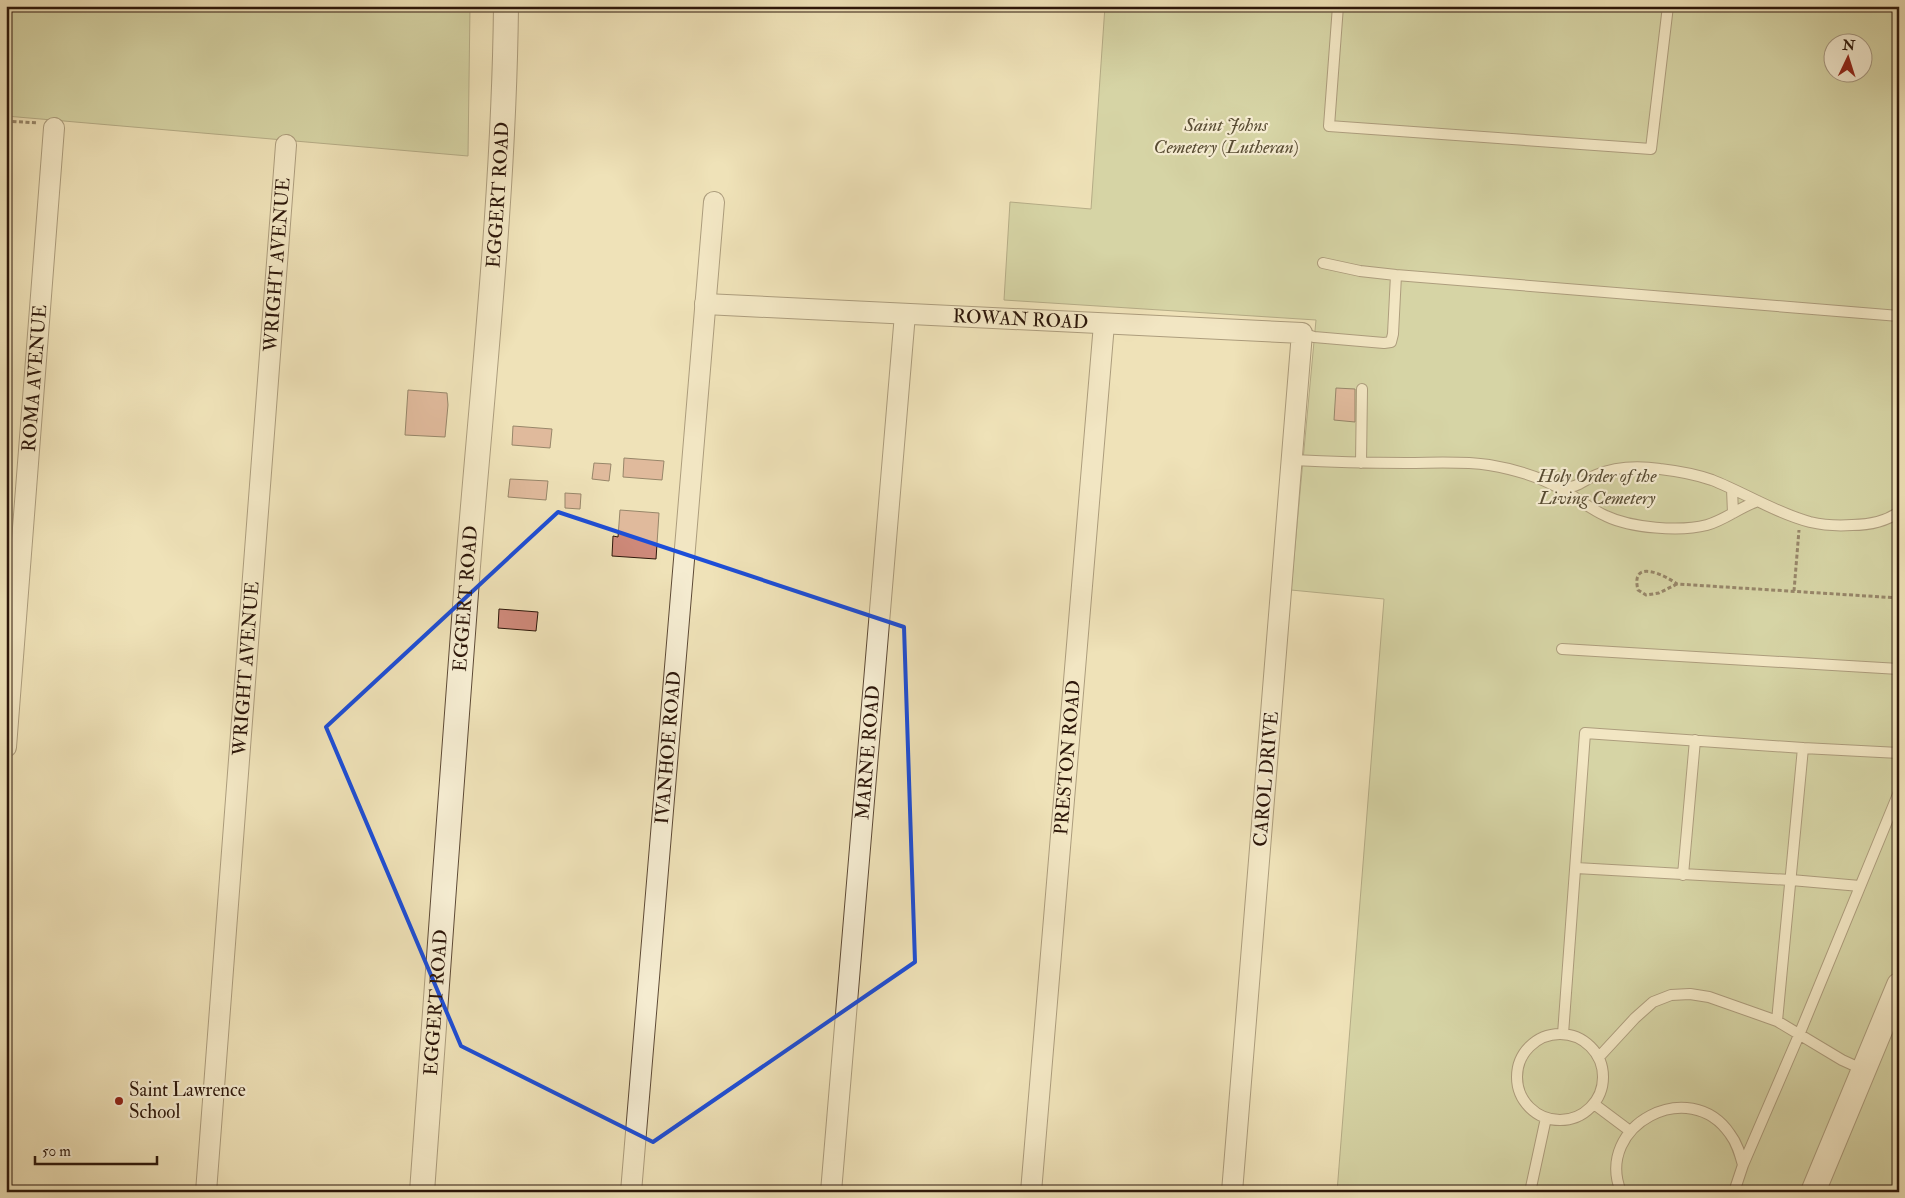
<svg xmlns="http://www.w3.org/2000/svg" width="1905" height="1198" viewBox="0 0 1905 1198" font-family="'IM FELL Double Pica',serif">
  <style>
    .green { fill: #b8c38f; stroke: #726d4c; fill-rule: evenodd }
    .building { fill: #cf8a7b; stroke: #2d170a }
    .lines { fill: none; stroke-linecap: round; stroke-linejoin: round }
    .service-casing { stroke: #5e4a36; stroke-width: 12 }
    .minor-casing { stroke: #5e4a36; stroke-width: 22 }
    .tertiary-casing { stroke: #5e4a36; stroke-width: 26 }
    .path { stroke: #2d170a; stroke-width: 3; stroke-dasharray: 4 2.5; stroke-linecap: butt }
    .service { stroke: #f5ecd1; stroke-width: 10 }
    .minor { stroke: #f5ecd1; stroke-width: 20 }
    .tertiary { stroke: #f5ecd1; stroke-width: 24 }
    .marked { fill: none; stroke: #1d4ed8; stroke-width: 4; stroke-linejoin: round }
    .poi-dot { fill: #8f2418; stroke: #f5ecd1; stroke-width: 2 }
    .labels { text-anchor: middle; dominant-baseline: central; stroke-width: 4.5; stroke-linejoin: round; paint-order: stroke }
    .park-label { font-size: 19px; font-style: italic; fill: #574b32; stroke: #f5ecd1 }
    .street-label { font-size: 19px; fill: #2d170a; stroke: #f5ecd1 }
    .poi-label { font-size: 19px; fill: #2d170a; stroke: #f5ecd1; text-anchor: start }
  </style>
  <rect width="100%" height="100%" fill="#efe2b8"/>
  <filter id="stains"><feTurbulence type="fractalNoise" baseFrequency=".004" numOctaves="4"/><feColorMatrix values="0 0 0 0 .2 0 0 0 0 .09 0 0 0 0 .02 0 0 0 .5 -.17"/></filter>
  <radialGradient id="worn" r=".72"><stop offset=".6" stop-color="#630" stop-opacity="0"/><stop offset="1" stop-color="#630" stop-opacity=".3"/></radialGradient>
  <path class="green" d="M6,6H470L468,156L6,116Z
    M1105,6H1899V1192H1337L1384,599L1291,590L1316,320L1004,300L1010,202L1091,209ZM1832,42H1862V72H1832Z"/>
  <path class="building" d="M1336,388L1355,389V422L1334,420Z
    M408,390L447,393L448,405L445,437L405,435Z
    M513,426L552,429L550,448L512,445Z
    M624,458L664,461L662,480L623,477Z
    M594,463L611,464L609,481L592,479Z
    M510,479L548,481L546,500L508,497Z
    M565,493L581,494L580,509L565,508Z
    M620,510L659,513L656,559L612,556L613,536L618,537Z
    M499,609L538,612L536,631L498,628Z"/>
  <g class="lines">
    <defs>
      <path id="service" d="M1338,6L1329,126L1651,149L1668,6
        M1323,263L1360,271L1396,275L1899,316
        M1302,333L1314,337L1384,343L1391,342L1393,334L1396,275
        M1293,460C1330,462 1368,463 1406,463C1434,463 1462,461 1489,465C1513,469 1540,477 1561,489C1576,497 1590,509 1606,516C1631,528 1680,532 1707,525C1725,520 1740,507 1758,501
        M1361,463L1362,389
        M1561,488C1578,488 1582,481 1596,475C1615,467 1639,466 1660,469C1677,471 1695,474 1712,480C1745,493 1776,513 1810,522C1823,525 1838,526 1852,525C1869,525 1885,522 1899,512
        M1732,489L1733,513
        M1562,649L1899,669
        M1576,868L1791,880L1860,886
        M1683,875L1695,740
        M1777,1021L1803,748
        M1517 1077a43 43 0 1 1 86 0a43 43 0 1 1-86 0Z
        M1563,1034L1585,733L1803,748L1899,753
        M1599,1057L1635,1018L1653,1002L1671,995L1690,994L1709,997L1777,1021L1842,1060L1864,1070
        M1594,1104L1630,1131
        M1530,1192L1546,1118
        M1621,1192C1594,1125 1690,1075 1730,1134C1737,1143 1740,1154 1743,1165
        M1734,1192L1743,1165L1799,1035L1899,792"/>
      <g id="minor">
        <path id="s1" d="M705,304L1302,333L1232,1192"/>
        <path id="s2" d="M6,747L54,128"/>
        <path id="s3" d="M206,1192L286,145"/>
        <path id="s4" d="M631,1192L714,202"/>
        <path id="s5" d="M831,1192L905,314"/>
        <path id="s6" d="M1031,1192L1104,324"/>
      </g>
      <g id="tertiary">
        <path id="s7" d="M422,1192C438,983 451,775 468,566C483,380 504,193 506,6"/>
        <path d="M1813,1192L1899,985"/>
      </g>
    </defs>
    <use href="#service" class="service-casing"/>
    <use href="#minor" class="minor-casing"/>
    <use href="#tertiary" class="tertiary-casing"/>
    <path class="path" d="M6,121L38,123
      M1677,584L1659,593L1646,595L1638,590C1630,558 1665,575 1677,584L1899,598
      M1794,591L1799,530"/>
    <use href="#service" class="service"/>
    <use href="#minor" class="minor"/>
    <use href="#tertiary" class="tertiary"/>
  </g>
  <path d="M0 0H1905V1198H0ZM558,512L904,627L915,962L653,1142L461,1046L326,727Z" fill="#efe2b8" fill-opacity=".55" fill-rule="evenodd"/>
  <path class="marked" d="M558,512L904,627L915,962L653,1142L461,1046L326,727Z"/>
  <circle class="poi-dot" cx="119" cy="1101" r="5"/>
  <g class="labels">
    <g class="park-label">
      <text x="1226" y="125">Saint Johns<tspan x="1226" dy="22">Cemetery (Lutheran)</tspan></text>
      <text x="1597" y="476">Holy Order of the<tspan x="1597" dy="22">Living Cemetery</tspan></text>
    </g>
    <g class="street-label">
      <text stroke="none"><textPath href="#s7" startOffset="1000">EGGERT ROAD</textPath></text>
      <text stroke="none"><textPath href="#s3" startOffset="930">WRIGHT AVENUE</textPath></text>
      <text stroke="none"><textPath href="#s1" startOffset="316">ROWAN ROAD</textPath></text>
      <text stroke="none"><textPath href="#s2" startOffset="370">ROMA AVENUE</textPath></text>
      <text stroke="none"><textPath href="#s7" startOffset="595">EGGERT ROAD</textPath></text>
      <text stroke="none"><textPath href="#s3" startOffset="525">WRIGHT AVENUE</textPath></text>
      <text stroke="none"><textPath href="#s4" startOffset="446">IVANHOE ROAD</textPath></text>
      <text stroke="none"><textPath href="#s5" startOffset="441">MARNE ROAD</textPath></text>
      <text stroke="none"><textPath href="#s6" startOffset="436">PRESTON ROAD</textPath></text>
      <text transform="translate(1266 779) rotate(-85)">CAROL DRIVE</text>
      <text stroke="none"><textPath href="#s7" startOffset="190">EGGERT ROAD</textPath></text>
    </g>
    <g class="poi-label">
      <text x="129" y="1090">Saint Lawrence<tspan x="129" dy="22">School</tspan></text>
    </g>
  </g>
  <rect width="1905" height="1198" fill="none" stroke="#efe2b8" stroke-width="25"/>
  <rect x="8" y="8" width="1890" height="1183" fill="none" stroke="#2d170a" stroke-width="2.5"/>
  <rect x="12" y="12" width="1880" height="1173" fill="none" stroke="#2d170a"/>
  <g transform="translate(1848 58) rotate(4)"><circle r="24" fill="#f5ecd1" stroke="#a59781"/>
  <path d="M0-4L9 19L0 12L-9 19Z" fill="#8f2418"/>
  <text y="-8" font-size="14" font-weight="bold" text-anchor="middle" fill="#2d170a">N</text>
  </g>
  <path d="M35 1156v8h122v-8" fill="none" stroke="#2d170a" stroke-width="2.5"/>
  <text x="42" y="1156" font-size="15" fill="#2d170a" stroke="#f5ecd1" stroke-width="4" paint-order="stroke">50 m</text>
  <rect width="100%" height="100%" filter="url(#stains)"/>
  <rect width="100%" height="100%" fill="url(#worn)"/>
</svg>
